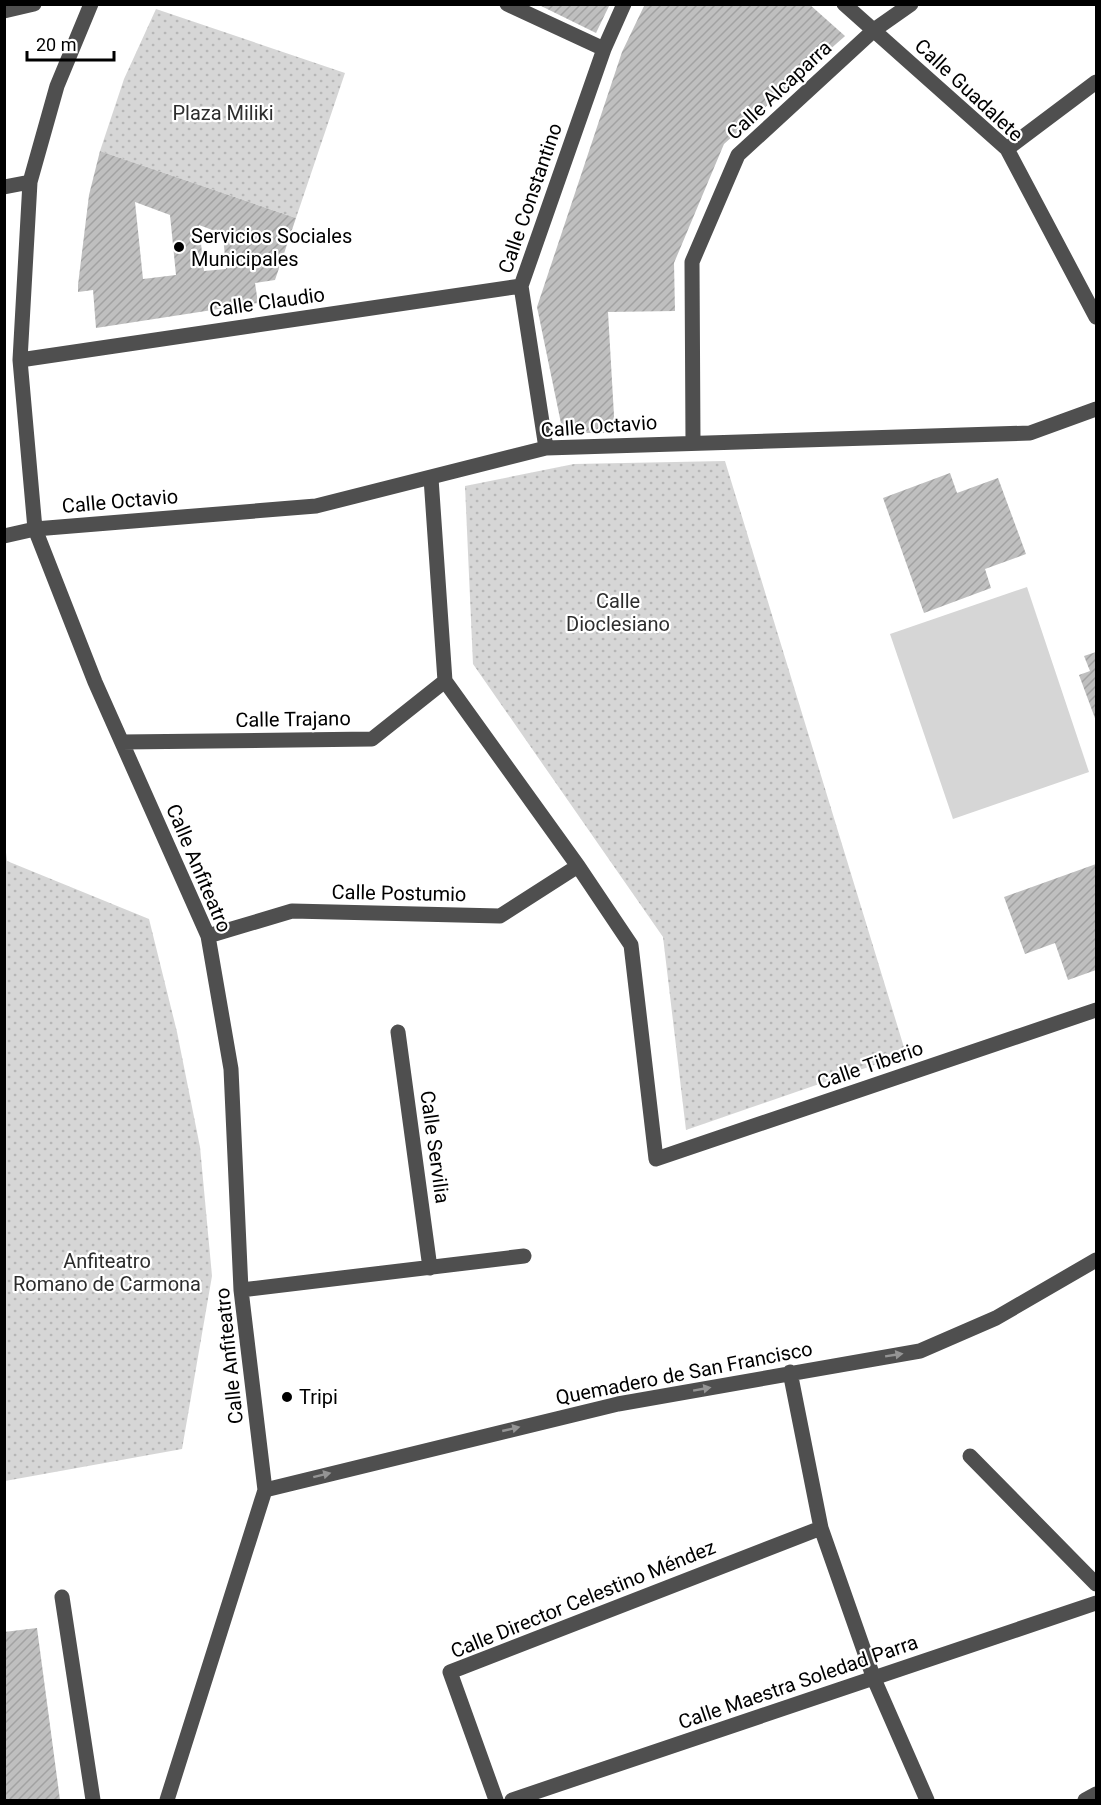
<svg xmlns="http://www.w3.org/2000/svg" width="1101" height="1805" viewBox="0 0 1101 1805" font-family="Roboto,sans-serif">
  <style>
    .park { fill: url(#park-dots) }
    .garden { fill: #d6d6d6 }
    .building { fill: url(#building-hatch); fill-rule: evenodd }
    .lines { fill: none; stroke-linecap: round; stroke-linejoin: round }
    .minor { stroke: #4f4f4f; stroke-width: 15 }
    .oneway { fill: #959595 }
    .poi-dot { fill: #000; stroke: #fff; stroke-width: 2 }
    .labels { text-anchor: middle; dominant-baseline: central; stroke-width: 4.5; stroke-linejoin: round; paint-order: stroke }
    .street-label { font-size: 20px; fill: #000; stroke: #fff }
    .park-label { font-size: 20px; fill: #2d2d2d; stroke: #fff }
    .poi-label { font-size: 20px; fill: #000; stroke: #fff; text-anchor: start }
  </style>
  <defs>
    <pattern id="park-dots" width="8" height="8" patternUnits="userSpaceOnUse" patternTransform="scale(1.5)"><rect width="8" height="8" fill="#d6d6d6"/><path d="M2 2h.1M6 6h.1" fill="none" stroke="#b6b6b6" stroke-width="1.8" stroke-linecap="round"/></pattern>
    <pattern id="building-hatch" width="6" height="6" patternUnits="userSpaceOnUse" patternTransform="scale(1.5)"><rect width="6" height="6" fill="#bfbfbf"/><path d="M-1 1l2-2M0 6l6-6M5 7l2-2" fill="none" stroke="#a2a2a2"/></pattern>
  </defs>
  <rect width="100%" height="100%" fill="#fff"/>
  <path class="park" d="M156,9L345,73L296,218L100,151L124,79Z
    M725,461L906,1054L686,1130L663,937L473,664L465,486L574,464Z
    M5,844L7,861L149,919L177,1032L200,1147L212,1276L182,1449L5,1481Z"/>
  <path class="garden" d="M1027,587L1089,772L953,819L890,634Z"/>
  <path class="building" d="M537,4H610L596,33Z
    M645,4H809L845,36L724,144L674,263L675,311L608,312L615,433H563L537,307L622,52Z
    M100,151L296,218L275,280L255,283L258,303L96,328L93,290L78,292V285L89,195ZM135,202L170,215L176,275L143,279ZM199,225L223,234L226,269L204,271Z
    M950,473L957,493L998,478L1026,554L985,569L991,588L924,613L883,498Z
    M1096,652V721L1079,675L1090,671L1084,656Z
    M1096,864V970L1068,980L1055,943L1025,954L1004,897Z
    M37,1628L60,1800H4V1632Z"/>
  <g class="lines">
    <path class="minor" d="M91,4L57,86L30,182L20,360L35,529L95,682L208,936L231,1069L241,1290L265,1490L167,1800
      M507,4L604,49
      M844,4L1007,149L1096,317
      M4,11L34,4
      M1007,149L1096,82
      M4,187L30,182
      M20,360L521,286
      M693,442L692,262L738,155L874,30L911,4
      M546,448L521,286L604,49L624,4
      M431,478L445,681L578,866L631,945L656,1159L1096,1010
      M4,536L35,529L316,506L546,448L1030,433L1096,409
      M122,742L372,739L445,681
      M208,936L292,911L500,916L578,866
      M398,1032L430,1268
      M241,1290L524,1256
      M790,1372L821,1528L874,1679L927,1800
      M970,1456L1096,1584
      M265,1490L618,1404L920,1351L996,1318L1096,1260
      M62,1597L93,1800
      M496,1800L450,1672L821,1528
      M512,1800L1096,1603
      M1085,1800L1096,1794"/>
  </g>
  <defs><path id="oneway-solid" d="M-6-.8H1V-3.2L6.5 0L1 3.2V.8H-6Z" transform="scale(1.5)"/></defs>
  <g class="oneway">
    <use href="#oneway-solid" transform="translate(894 1355) rotate(-9)"/>
    <use href="#oneway-solid" transform="translate(702 1389) rotate(-10)"/>
    <use href="#oneway-solid" transform="translate(511 1429) rotate(-13)"/>
    <use href="#oneway-solid" transform="translate(322 1475) rotate(-14)"/>
  </g>
  <g class="poi-dot">
    <circle cx="179" cy="247" r="6"/>
    <circle cx="287" cy="1397" r="6"/>
  </g>
  <g class="labels">
    <g class="street-label">
      <text transform="translate(779 90) rotate(-43)">Calle Alcaparra</text>
      <text transform="translate(969 90) rotate(43)">Calle Guadalete</text>
      <text transform="translate(530 198) rotate(-71)">Calle Constantino</text>
      <text transform="translate(267 302) rotate(-8)">Calle Claudio</text>
      <text transform="translate(599 426) rotate(-4)">Calle Octavio</text>
      <text transform="translate(120 501) rotate(-5)">Calle Octavio</text>
      <text transform="translate(293 719) rotate(-1)">Calle Trajano</text>
      <text transform="translate(199 868) rotate(67)">Calle Anfiteatro</text>
      <text transform="translate(399 893) rotate(1)">Calle Postumio</text>
      <text transform="translate(870 1065) rotate(-19)">Calle Tiberio</text>
      <text transform="translate(435 1147) rotate(82)">Calle Servilia</text>
      <text transform="translate(229 1356) rotate(-96)">Calle Anfiteatro</text>
      <text transform="translate(684 1373) rotate(-11)">Quemadero de San Francisco</text>
      <text transform="translate(583 1599) rotate(-22)">Calle Director Celestino Méndez</text>
      <text transform="translate(798 1682) rotate(-19)">Calle Maestra Soledad Parra</text>
    </g>
    <g class="park-label">
      <text x="223" y="113">Plaza Miliki</text>
      <text x="618" y="601">Calle<tspan x="618" dy="23">Dioclesiano</tspan></text>
      <text x="107" y="1261">Anfiteatro<tspan x="107" dy="23">Romano de Carmona</tspan></text>
    </g>
    <g class="poi-label">
      <text x="191" y="236">Servicios Sociales<tspan x="191" dy="23">Municipales</tspan></text>
      <text x="299" y="1397">Tripi</text>
    </g>
  </g>
  <rect width="1101" height="1805" fill="none" stroke="#000000" stroke-width="12"/>
  <path d="M27 51v9h87v-9" fill="none" stroke="#000000" stroke-width="3"/>
  <text x="36" y="51" font-size="18" fill="#000000" stroke="#ffffff" stroke-width="4.5" paint-order="stroke">20 m</text>
</svg>
